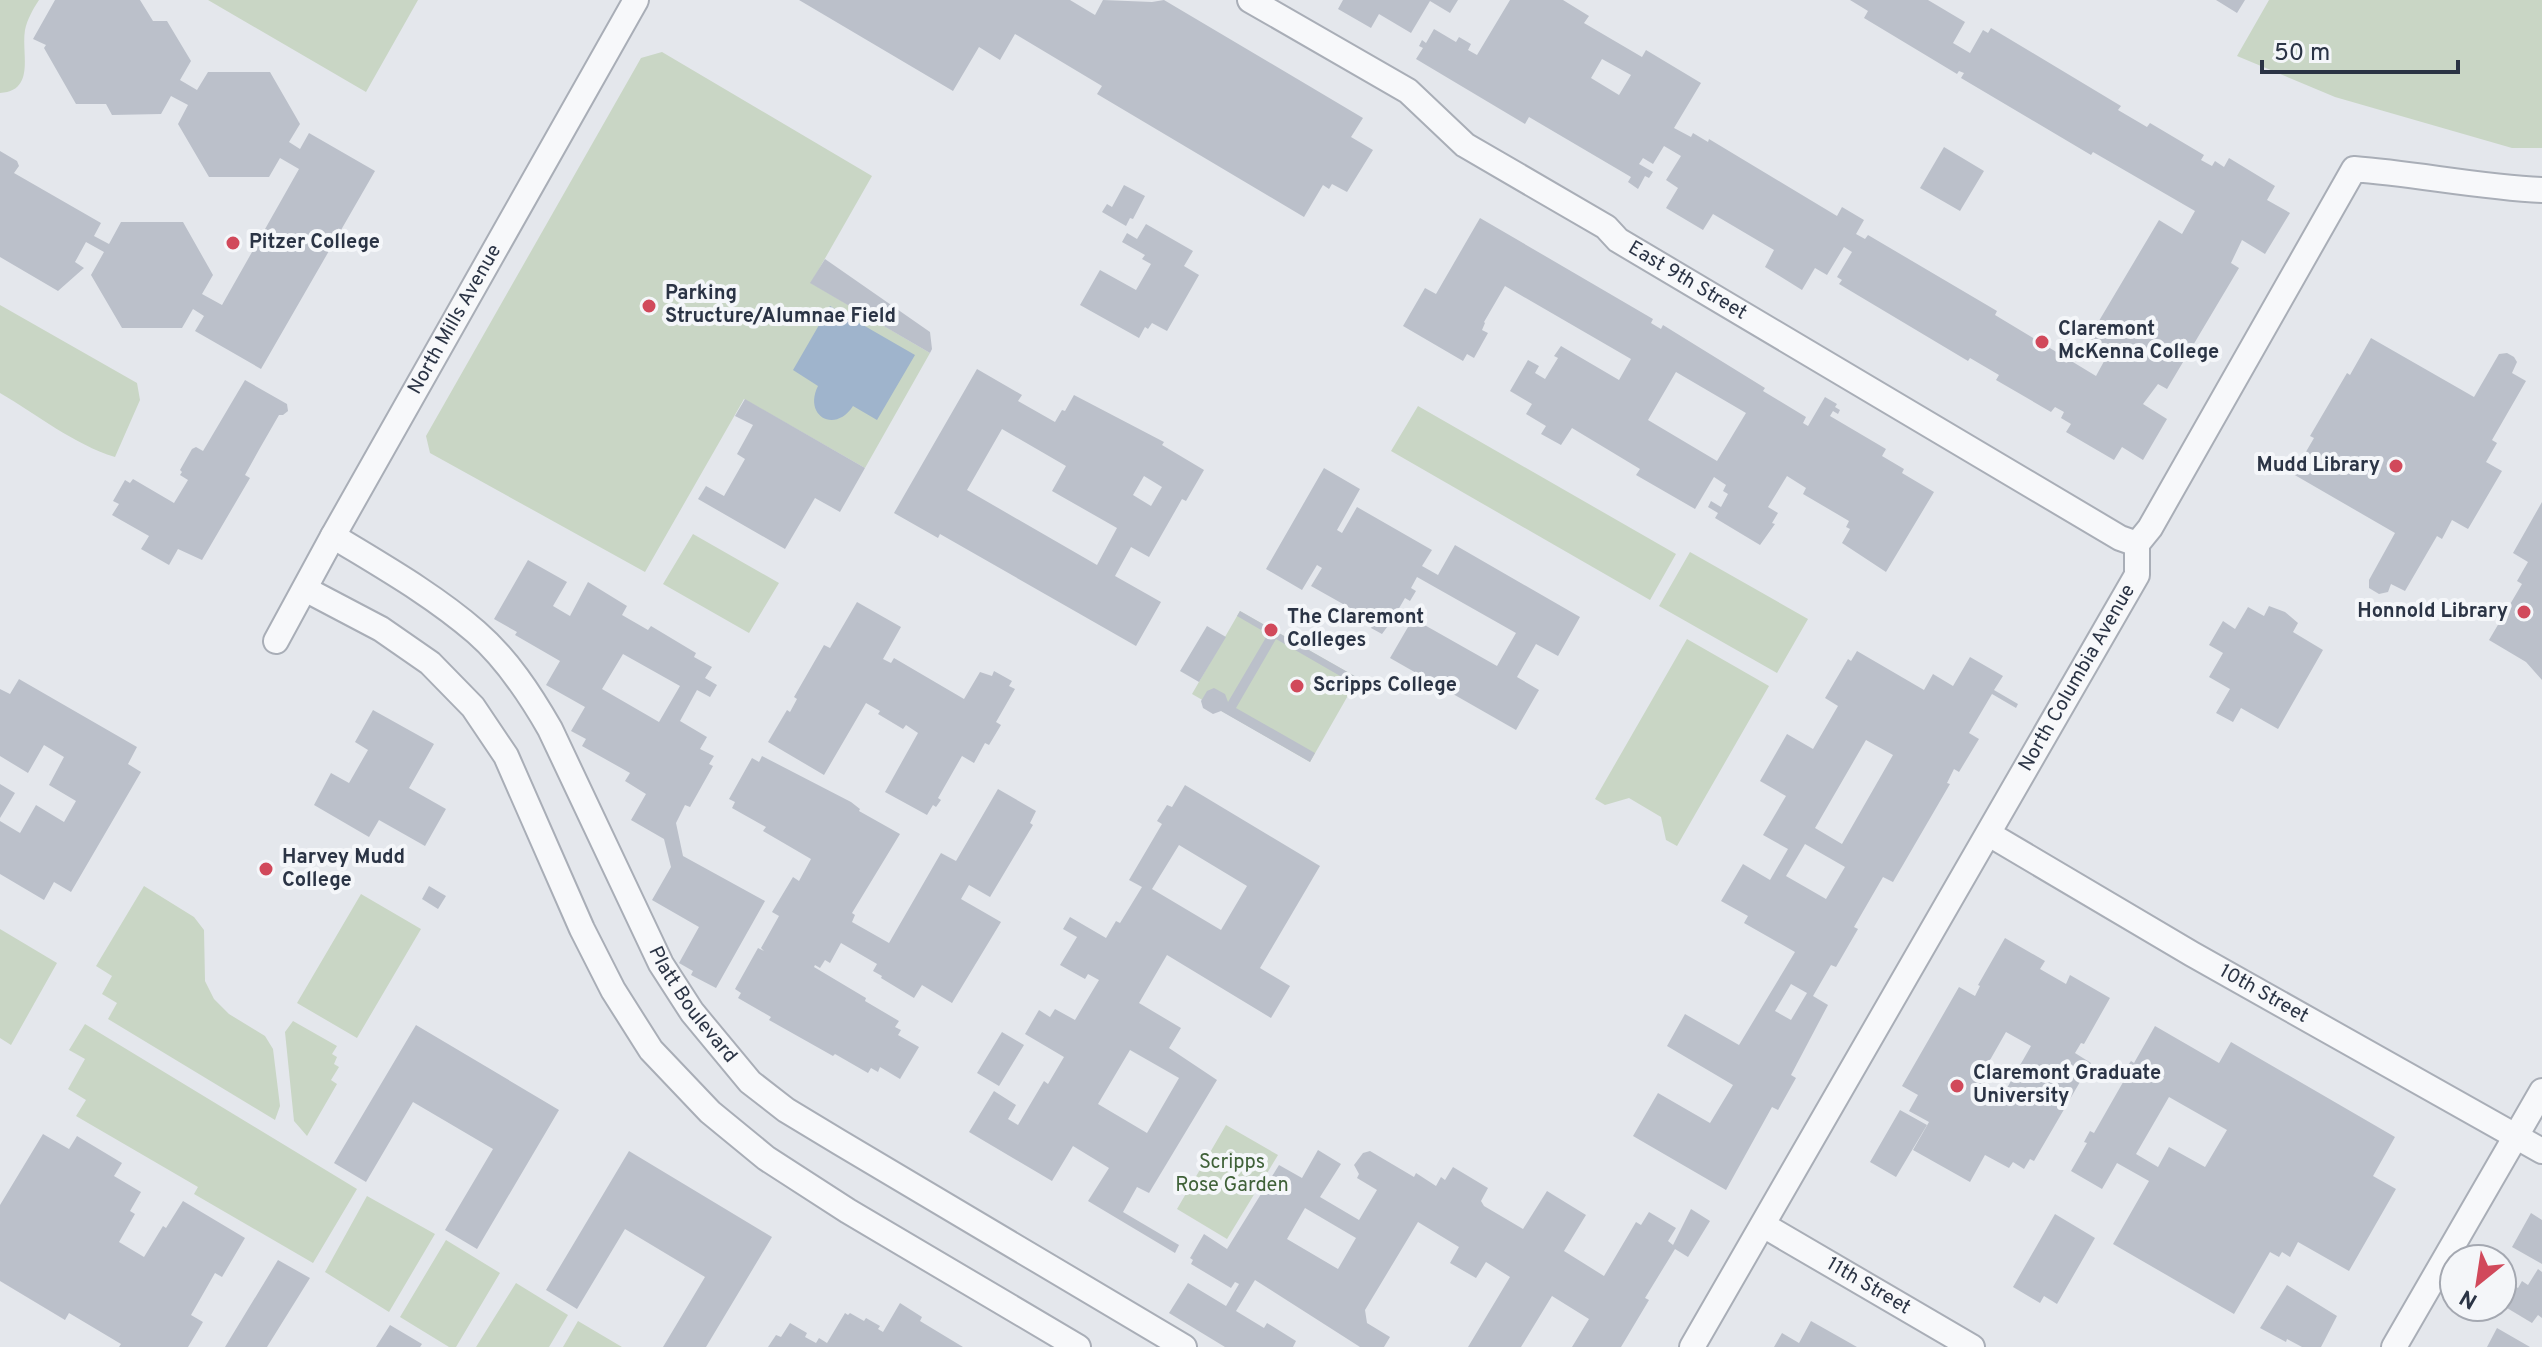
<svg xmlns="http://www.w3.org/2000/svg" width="2542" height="1347" viewBox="0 0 2542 1347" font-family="Overpass,sans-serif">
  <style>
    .green { fill: #c9d6c5 }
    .water { fill: #9fb4cc }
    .building { fill: #bbc0ca; fill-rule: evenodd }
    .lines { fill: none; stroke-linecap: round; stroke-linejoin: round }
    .street-casing { stroke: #a9aeb7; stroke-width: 28 }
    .street { stroke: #f7f8fa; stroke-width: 24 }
    .poi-dot { fill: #d1495b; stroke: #f4f6f9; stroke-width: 3 }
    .labels { text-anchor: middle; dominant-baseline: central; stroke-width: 8; stroke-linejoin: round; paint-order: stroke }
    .poi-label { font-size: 20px; font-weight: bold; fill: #2b3445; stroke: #f4f6f9; text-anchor: start }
    .street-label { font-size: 20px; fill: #2b3445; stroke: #f4f6f9 }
    .park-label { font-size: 20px; fill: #3f6138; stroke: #f4f6f9 }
  </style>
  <rect width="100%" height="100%" fill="#e4e7ec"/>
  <path class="green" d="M0,0H39C33,9 27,20 25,30C21,53 36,91 0,93Z
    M208,0H418L366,92Z
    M2269,0H2542V148H2512L2335,97L2237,56Z
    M662,52L872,176L811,283L930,353L865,468L744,399L645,572L430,453L426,436L641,58Z
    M0,305L137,383L140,400L115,457C73,444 38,415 0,393Z
    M1418,406L1676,554L1650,600L1391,451Z
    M693,534L779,583L749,633L663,584Z
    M1690,552L1808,619L1777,673L1659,606Z
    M1240,611L1358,678L1310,762L1192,694Z
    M1687,639L1769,686L1677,846L1666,840L1661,817L1629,798L1605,805L1595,799Z
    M144,886L194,917L204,930L205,981L214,999L229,1014L265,1036L273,1049L280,1106L275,1120L108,1019L117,1003L102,994L112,976L96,966Z
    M361,894L421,929L357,1038L297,1003Z
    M0,929L57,963L11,1045L0,1038Z
    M293,1021L337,1046L332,1054L337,1057L334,1064L339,1067L331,1080L337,1084L307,1136L294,1121L285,1032Z
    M85,1024L357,1189L313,1263L194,1194L198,1187L76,1116L86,1100L68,1089L85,1059L69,1050Z
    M1226,1125L1278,1155L1227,1239L1177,1209Z
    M367,1196L435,1234L389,1312L325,1272Z
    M446,1240L500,1273L456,1347H449L400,1317Z
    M516,1283L568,1315L549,1347H476Z
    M578,1321L622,1347H563Z"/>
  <path class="water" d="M830,306L915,355L877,420L853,406C835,434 803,416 818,386L793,370Z"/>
  <path class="building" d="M55,0H140L153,21H167L191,61L180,80L197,90L208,72H270L300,124L289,142L300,149L309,133L375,171L261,369L195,331L204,316L193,309L182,328H122L91,275L104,252L86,242L75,262L84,268L58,291L0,257V151L17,161L19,166L14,173L101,223L94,236L109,244L121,222H183L213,275L202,294L222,305L299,169L280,158L269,177H209L178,124L188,105L171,96L161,114L112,115L106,104H76L44,48L46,45L33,39Z
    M799,0H1070L1095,15L1103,0L1152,2L1164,0L1363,118L1351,137L1373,150L1347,192L1332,184L1329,189L1323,185L1304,217L1097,94L1102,86L1015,34L1000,60L979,47L953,91Z
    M1343,0H1458L1450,13L1430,1L1411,33L1379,14L1371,28L1338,9Z
    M1510,0H1563L1589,16L1584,23L1642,57L1646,50L1701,83L1674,128L1691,137L1693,133L1708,142L1709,139L1837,216L1842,207L1864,220L1856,234L1865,239L1868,235L1997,311L1995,315L2096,376L2108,354L2087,341L2159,220L2182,234L2195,211L2093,152L2091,155L1961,78L1964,73L1959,71L1957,74L1864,18L1868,11L1850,0H1928L1965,22L1953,43L1970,53L1983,30L1988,33L1991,28L2121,106L2118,110L2147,127L2150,123L2204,155L2201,160L2212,166L2215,161L2224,167L2229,158L2275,186L2267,200L2290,213L2265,254L2242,240L2231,263L2239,268L2167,389L2158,384L2143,404L2167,419L2143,460L2122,447L2114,460L2066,432L2071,424L2061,418L2064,412L2055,407L2051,412L1996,380L1999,375L1970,358L1968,361L1839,284L1842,280L1837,277L1852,252L1844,247L1827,275L1815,268L1802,290L1765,267L1774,250L1713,214L1703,230L1666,208L1678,188L1666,180L1681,156L1664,146L1653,164L1643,158L1639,164L1653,172L1649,178L1645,176L1638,189L1628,182L1631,177L1529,117L1525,124L1416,59L1423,48L1419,46L1422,40L1426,43L1434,29L1456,42L1459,37L1471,44L1468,50L1477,55ZM1602,59L1631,75L1619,95L1591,78Z
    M2216,0H2245L2237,13Z
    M1944,147L1984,171L1960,211L1920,188Z
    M1124,185L1145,196L1133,219L1130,218L1126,226L1102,212L1107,204L1112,207Z
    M1480,218L1653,319L1651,323L1661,329L1663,325L1765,388L1763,391L1806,417L1803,423L1808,426L1825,397L1837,404L1835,407L1840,410L1838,414L1833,411L1830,416L1886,449L1882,456L1904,469L1902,473L1934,492L1886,572L1842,543L1850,529L1846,527L1849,521L1803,494L1806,488L1787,476L1768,507L1778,513L1772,523L1775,524L1760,545L1715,518L1718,513L1708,507L1711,501L1721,507L1728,494L1723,491L1726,485L1714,477L1695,509L1636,475L1640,469L1572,428L1561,445L1541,434L1546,426L1526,414L1532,404L1510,391L1528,360L1539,366L1535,373L1545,379L1558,358L1554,356L1561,346L1619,380L1631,359L1505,286L1484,322L1485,323L1482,330L1488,333L1474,358L1467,354L1463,361L1403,326L1425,288L1436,294ZM1676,372L1746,413L1717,461L1648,420Z
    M1146,224L1193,251L1184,266L1199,275L1167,331L1152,323L1148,329L1145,327L1139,338L1080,305L1100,270L1136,290L1151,264L1142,259L1145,255L1122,242L1127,233L1137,239Z
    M825,259L930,332L932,349L930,353L810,283Z
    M2371,338L2474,397L2499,354L2507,353L2514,357L2517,362L2512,373L2526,381L2492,440L2497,443L2486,462L2502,471L2468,529L2452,520L2442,539L2437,536L2405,591L2391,584L2388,592L2379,594L2369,588V580L2395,533L2293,474L2314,438L2310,436L2347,373L2350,375Z
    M977,369L1022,395L1018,401L1055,422L1062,410L1065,411L1074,395L1164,442L1162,445L1204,470L1186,501L1182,499L1149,557L1131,547L1115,576L1161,602L1136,646L940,534L938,538L894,513ZM1002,429L1066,466L1052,491L1117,528L1097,565L967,490ZM1144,476L1162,487L1151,506L1133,495Z
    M245,380L287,404L288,411L283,415H279L260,448L245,475L250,478L202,560L178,549L169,565L141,549L149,536L112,515L119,504L113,501L125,480L130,483L133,479L174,503L188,480L180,475L182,472L180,470L192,449L196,447L203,451Z
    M745,399L865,468L840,512L815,498L785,549L698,499L706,486L724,496L745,459L737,454L753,425L735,416Z
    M1324,468L1360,489L1337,530L1342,533L1357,507L1432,550L1422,566L1438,575L1455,545L1580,617L1558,656L1536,644L1517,677L1539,690L1516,730L1390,658L1408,627L1393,619L1382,634L1371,628L1375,622L1311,586L1322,568L1317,565L1302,590L1266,569ZM1417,577L1516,633L1497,666L1398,610L1405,598L1410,601L1416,591L1411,588Z
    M2542,502V680L2526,662L2489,640L2522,584L2517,581L2528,562L2513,553Z
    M528,560L567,582L553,606L570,616L588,582L627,606L622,615L648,630L651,626L696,653L694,657L712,667L705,678L717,685L710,697L697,690L680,721L707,737L700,749L714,756L709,764L713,766L690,807L685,805L676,823L683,856L765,901L716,988L691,975L693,971L679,963L699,927L652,900L671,867L664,839L631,820L646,794L625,781L630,773L582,746L586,739L571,731L585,707L546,685L560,661L515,635L517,632L494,619ZM623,654L680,686L659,722L602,689Z
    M857,602L901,627L883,659L891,663L894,658L964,699L980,672L992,676L994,671L1012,681L1009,686L1015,689L996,722L1001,725L989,745L985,743L974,763L962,756L938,798L941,800L936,807L933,805L927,815L885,792L918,733L906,725L903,729L878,714L880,711L866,703L824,775L768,742L787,710L790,712L797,699L794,697L824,645L830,648Z
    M2269,606L2285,612L2298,623L2293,632L2323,650L2278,729L2241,708L2233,722L2216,713L2230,689L2209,677L2223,653L2209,645L2223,621L2235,629L2248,607L2264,616Z
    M1240,611L1358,678L1354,684L1276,639L1236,708L1315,753L1310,762L1221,711L1213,714L1203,708L1201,701L1207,691L1214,688L1225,694L1228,702L1268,634L1237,616Z
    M1207,626L1226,637L1199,682L1180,671Z
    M1857,651L1924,690L1933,674L1953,686L1970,657L2003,676L1994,690L2018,704L2016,708L1992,694L1969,733L1979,739L1959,772L1954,769L1947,783L1950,784L1893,882L1883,877L1854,927L1858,929L1836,967L1831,965L1813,996L1828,1005L1791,1075L1796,1078L1778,1110L1772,1107L1726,1190L1633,1136L1658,1093L1710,1123L1733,1085L1667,1046L1685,1014L1739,1045L1795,952L1744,923L1748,916L1721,901L1743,864L1770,880L1788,849L1763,835L1786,796L1760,781L1787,734L1813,749L1838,706L1825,698L1848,659L1851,661ZM1866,740L1893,755L1842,844L1815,828ZM1805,844L1845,867L1826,899L1786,876ZM1791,984L1807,993L1791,1020L1775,1011Z
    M19,679L137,747L128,764L141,772L71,892L54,882L44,900L0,874V821L20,833L36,805L64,822L76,801L49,785L64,757L44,745L28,773L0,756V689L10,694Z
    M373,710L434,744L409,788L446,809L425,846L379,820L369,837L314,805L331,773L349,783L368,750L355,742Z
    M762,756L851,802L860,809L859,811L900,834L852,913L855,915L852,922L889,943L941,853L956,861L998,789L1036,811L1030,823L1033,825L990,897L969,885L961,899L1001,922L952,1003L922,985L914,998L881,978L882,976L873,971L877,964L841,943L830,963L825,960L820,968L815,965L814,967L866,998L865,1001L899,1021L895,1027L901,1030L898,1035L919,1047L900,1079L880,1067L878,1072L871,1068L868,1073L835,1054L833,1056L769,1020L771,1017L738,998L741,993L735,989L758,948L764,951L761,948L779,916L772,912L793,877L799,881L811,859L763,831L766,827L732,808L735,802L729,799L752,758L759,762Z
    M0,784L15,793L0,818Z
    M1185,785L1320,866L1260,968L1290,986L1271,1018L1167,955L1139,1003L1181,1028L1169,1048L1217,1080L1149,1193L1137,1187L1123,1212L1179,1245L1175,1253L1088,1201L1109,1168L1073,1146L1052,1181L969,1132L994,1091L1016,1105L1008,1119L1018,1125L1044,1081L1048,1084L1064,1057L1025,1034L1039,1010L1050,1017L1055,1009L1075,1020L1099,980L1088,974L1085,979L1060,965L1077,937L1063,929L1070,917L1106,938L1116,921L1120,923L1142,887L1129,880L1162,824L1157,821L1167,805L1172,807ZM1179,845L1247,886L1221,930L1152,889ZM1130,1050L1179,1078L1147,1133L1098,1104Z
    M429,886L446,896L438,909L422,899Z
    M2005,938L2045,961L2040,969L2066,984L2070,975L2110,998L2084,1044L2081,1043L2075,1053L2091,1063L2034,1161L2030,1159L2024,1169L2013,1162L2009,1168L1985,1155L1970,1182L1913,1150L1929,1122L1909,1111L1918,1095L1902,1086L1959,987L1975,996L1980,986L1978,985ZM2006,1032L2031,1046L2003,1095L1978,1081Z
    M416,1025L559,1110L477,1249L445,1230L493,1149L413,1102L366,1182L334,1163Z
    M2155,1026L2219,1063L2231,1042L2395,1137L2373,1176L2396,1189L2349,1271L2298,1242L2290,1257L2282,1252L2279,1257L2270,1252L2234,1314L2113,1244L2149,1181L2117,1163L2102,1189L2071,1171L2087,1143L2084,1142L2090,1131L2094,1133L2130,1070L2126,1068L2131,1061L2134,1063ZM2169,1097L2227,1130L2205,1167L2169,1147L2158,1167L2136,1154Z
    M1002,1032L1024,1045L999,1086L977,1073Z
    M1900,1110L1927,1125L1896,1177L1870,1162Z
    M43,1134L69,1149L77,1136L122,1163L114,1176L141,1192L130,1211L135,1214L119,1242L144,1257L163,1226L166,1228L183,1201L245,1238L222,1277L215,1273L191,1315L203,1322L188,1347H119L121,1344L69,1313L65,1320L0,1281V1205Z
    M1318,1150L1341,1164L1320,1197L1359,1220L1377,1190L1357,1178L1359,1174L1354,1165L1363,1153L1370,1151L1414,1177L1416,1173L1436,1186L1441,1177L1445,1180L1453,1167L1488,1188L1481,1201L1484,1206L1523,1229L1547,1191L1586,1215L1564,1251L1604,1276L1636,1222L1641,1225L1649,1212L1676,1228L1668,1241L1673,1245L1691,1209L1710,1221L1688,1257L1675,1249L1645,1298L1649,1300L1621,1347H1572L1589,1319L1552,1296L1521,1347H1468L1510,1277L1486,1262L1476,1278L1450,1263L1459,1247L1418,1222L1365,1310L1367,1323L1390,1337L1384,1347H1360L1255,1280L1236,1311L1264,1328L1267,1323L1296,1341L1293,1347H1225L1169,1313L1188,1283L1226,1306L1239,1284L1235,1282L1231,1288L1191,1264L1193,1260L1190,1258L1204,1234L1227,1249L1279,1165L1302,1178ZM1305,1208L1356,1238L1338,1269L1287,1239Z
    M629,1151L772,1237L706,1347H663L705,1277L625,1229L577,1309L546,1290Z
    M2531,1213L2542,1220V1264L2512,1247Z
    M2055,1214L2095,1238L2057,1304L2044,1296L2040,1303L2013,1287Z
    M278,1260L310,1278L267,1347H225Z
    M2538,1269L2542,1272V1318L2538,1315L2532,1323L2502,1305V1286L2505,1281L2518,1288L2522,1281L2528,1285Z
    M2287,1285L2337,1316L2321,1347H2302L2287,1339L2286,1342L2260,1328Z
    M900,1303L922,1317L920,1321L963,1347H768L776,1335L781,1337L790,1323L807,1333L805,1337L816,1343L819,1338L827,1343L845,1313L848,1315L850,1313L864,1321L866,1318L880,1326L878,1329L883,1332Z
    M1811,1321L1857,1347H1774L1782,1333L1799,1343Z
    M390,1325L422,1344L420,1347H376Z
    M2497,1328L2530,1347H2487Z"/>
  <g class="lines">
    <defs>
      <g id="street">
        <path id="s1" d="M1250,0L1408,91L1465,145L1606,227L1618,240L2120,538L2137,544"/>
        <path id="s2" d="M333,536C382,566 432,594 476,632C507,659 530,694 550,729L661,964L692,1012L750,1082L786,1110L839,1142L1184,1347"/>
        <path d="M305,589L381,629L430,663L473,707L506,756L582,929L613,990L651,1050L710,1112L766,1158L848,1211L1078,1347"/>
        <path id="s3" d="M276,641L333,536L636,0"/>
        <path id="s4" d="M1989,834L2192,954L2542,1151"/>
        <path id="s5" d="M1763,1225L1972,1347"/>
        <path id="s6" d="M1692,1347L2137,575V544L2150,528L2354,169C2417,174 2479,187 2542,190"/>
        <path d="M2394,1347L2542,1091"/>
      </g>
    </defs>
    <use href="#street" class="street-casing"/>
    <use href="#street" class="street"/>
  </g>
  <g class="poi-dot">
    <circle cx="233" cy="243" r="8"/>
    <circle cx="649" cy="306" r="8"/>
    <circle cx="2042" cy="342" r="8"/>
    <circle cx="2396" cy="466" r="8"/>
    <circle cx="2524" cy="612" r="8"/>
    <circle cx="1271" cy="630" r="8"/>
    <circle cx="1297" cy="686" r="8"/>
    <circle cx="266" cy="869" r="8"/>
    <circle cx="1957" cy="1086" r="8"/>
  </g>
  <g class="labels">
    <g class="poi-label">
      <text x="249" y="243">Pitzer College</text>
      <text x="665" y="294">Parking<tspan x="665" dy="23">Structure/Alumnae Field</tspan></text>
      <text x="2058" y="330">Claremont<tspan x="2058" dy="23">McKenna College</tspan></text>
      <text x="2380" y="466" text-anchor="end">Mudd Library</text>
      <text x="2508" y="612" text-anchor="end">Honnold Library</text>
      <text x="1287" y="618">The Claremont<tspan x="1287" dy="23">Colleges</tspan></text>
      <text x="1313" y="686">Scripps College</text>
      <text x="282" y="858">Harvey Mudd<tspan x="282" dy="23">College</tspan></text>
      <text x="1973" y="1074">Claremont Graduate<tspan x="1973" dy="23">University</tspan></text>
    </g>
    <g class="street-label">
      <text stroke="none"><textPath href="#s1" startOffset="522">East 9th Street</textPath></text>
      <text stroke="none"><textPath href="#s3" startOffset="368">North Mills Avenue</textPath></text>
      <text stroke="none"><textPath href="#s6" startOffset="772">North Columbia Avenue</textPath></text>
      <text stroke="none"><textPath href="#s4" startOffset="318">10th Street</textPath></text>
      <text stroke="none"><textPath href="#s2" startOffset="606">Platt Boulevard</textPath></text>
      <text stroke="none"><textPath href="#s5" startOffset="122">11th Street</textPath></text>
    </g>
    <g class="park-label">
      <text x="1232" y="1163">Scripps<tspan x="1232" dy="23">Rose Garden</tspan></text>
    </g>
  </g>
  <g transform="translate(2478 1283) rotate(210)"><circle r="38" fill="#f4f6f9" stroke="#a4a8b1" stroke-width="2"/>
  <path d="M0-6L14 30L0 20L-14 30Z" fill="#d1495b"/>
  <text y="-12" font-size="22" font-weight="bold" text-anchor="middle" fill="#2b3445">N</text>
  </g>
  <path d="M2262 60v12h196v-12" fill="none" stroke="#2b3445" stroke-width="4"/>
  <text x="2274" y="60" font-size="24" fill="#2b3445" stroke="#f4f6f9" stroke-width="6" paint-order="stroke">50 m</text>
</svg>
